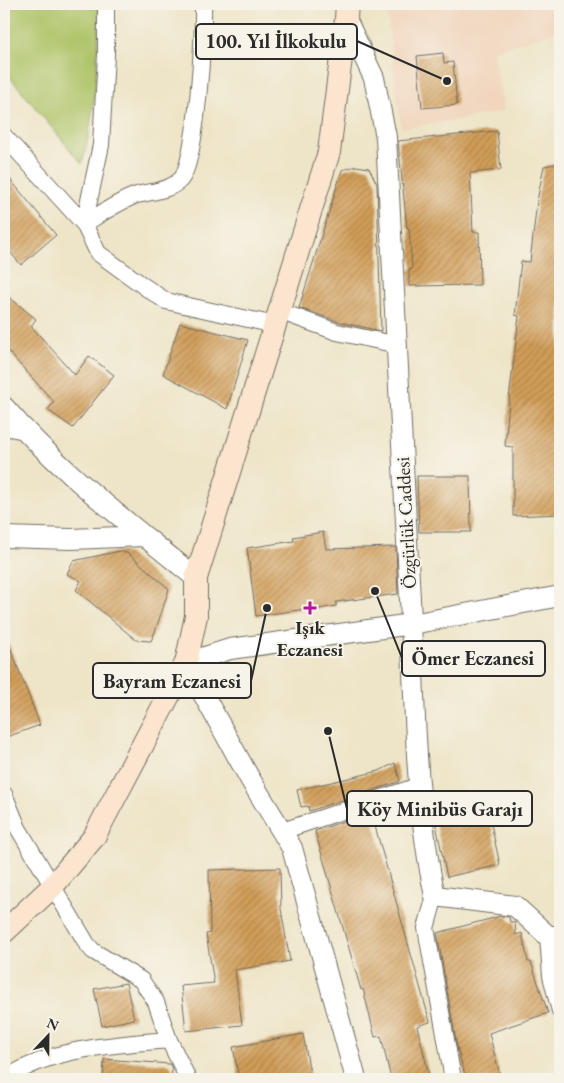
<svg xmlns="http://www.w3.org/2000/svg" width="564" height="1083" viewBox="0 0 564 1083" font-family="'EB Garamond',serif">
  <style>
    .built { fill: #f1d5bd }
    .green { fill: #afc469; stroke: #6d784a }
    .building { fill: url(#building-hatch) }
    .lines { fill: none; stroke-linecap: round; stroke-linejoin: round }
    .minor-casing { stroke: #6f6c62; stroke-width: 18 }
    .tertiary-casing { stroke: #6f6c62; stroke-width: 22 }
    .secondary-casing { stroke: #6f6c62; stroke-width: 24 }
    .minor { stroke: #fff; stroke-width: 16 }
    .tertiary { stroke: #fff; stroke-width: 20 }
    .secondary { stroke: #fce5cf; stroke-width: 22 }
    .poi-dot { fill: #b5179e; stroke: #f7f3e8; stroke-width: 2 }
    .labels { text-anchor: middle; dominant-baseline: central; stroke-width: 4; stroke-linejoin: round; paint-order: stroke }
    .street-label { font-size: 19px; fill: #2b2b2b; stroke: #f7f3e8 }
    .poi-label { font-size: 19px; font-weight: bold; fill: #2b2b2b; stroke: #f7f3e8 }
    .leader { fill: none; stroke: #2b2b2b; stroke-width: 2 }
    .callout-dot { fill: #2b2b2b; stroke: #f7f3e8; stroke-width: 2 }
    .callout { fill: #f7f3e8; stroke: #2b2b2b; stroke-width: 2 }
    .callout-label { font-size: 20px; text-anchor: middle; font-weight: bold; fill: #2b2b2b }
  </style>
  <defs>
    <pattern id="building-hatch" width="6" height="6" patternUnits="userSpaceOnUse" patternTransform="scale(1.25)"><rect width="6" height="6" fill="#d29e59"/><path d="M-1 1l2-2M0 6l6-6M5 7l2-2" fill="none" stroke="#ab814a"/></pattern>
  </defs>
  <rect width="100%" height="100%" fill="#f7f3e8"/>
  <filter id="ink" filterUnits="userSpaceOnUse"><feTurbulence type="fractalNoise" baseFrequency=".02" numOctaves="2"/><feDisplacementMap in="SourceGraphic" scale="10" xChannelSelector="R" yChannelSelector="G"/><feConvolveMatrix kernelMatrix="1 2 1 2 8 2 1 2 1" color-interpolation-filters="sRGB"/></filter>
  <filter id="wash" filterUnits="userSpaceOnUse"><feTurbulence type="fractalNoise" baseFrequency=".0096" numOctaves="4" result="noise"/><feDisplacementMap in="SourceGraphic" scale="20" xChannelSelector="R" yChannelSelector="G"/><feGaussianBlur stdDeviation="1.12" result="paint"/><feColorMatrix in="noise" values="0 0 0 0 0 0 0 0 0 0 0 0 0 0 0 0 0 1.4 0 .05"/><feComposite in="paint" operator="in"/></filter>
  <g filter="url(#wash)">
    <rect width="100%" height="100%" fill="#eee5c8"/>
    <path class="built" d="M386,4H560V30L493,51L504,111L458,120L401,128Z"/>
    <path class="green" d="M4,4H99C98,57 96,112 82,164L4,70Z"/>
    <g id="blocks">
      <path class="building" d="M443,53L444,63L453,62L457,105L422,108L417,56Z
        M497,131L501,170L470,173L473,232H479L480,285L409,286V270L412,269L409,228H407L398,141Z
        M560,163V514L513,516V447L505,446L510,391L519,316L515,315L521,261L530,262L537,201L544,166Z
        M356,166L369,168L377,184L381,331L340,322L299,308L342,170Z
        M4,172L56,235L21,265L4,245Z
        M4,293L36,319L31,326L75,375L89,356L114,375L73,428L48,410L54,402L4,347Z
        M180,323L248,340L227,409L163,374Z
        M417,476H470L471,532H419Z
        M323,532L326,549L396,547L398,594L336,602V606L306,611V609L256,616L247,548L294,541L293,537Z
        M120,551L129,554L169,589L155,632L151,641L136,640L76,590L81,581L67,574L73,561Z
        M4,634H5L40,725L4,738Z
        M395,763L400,781L398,782L309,811L308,806L301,807L297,790L379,771Z
        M484,792L500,865L447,877L435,820L433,803Z
        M371,812L430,1022L417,1026L430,1079H391L381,1036L375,1037L363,989L361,990L315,831Z
        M280,868L281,909L290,961L235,970L242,1025L186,1031L181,986L214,983L206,934L210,933L209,870Z
        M501,916L509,917L510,922H515L516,935L522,933L528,962H531L548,1013L489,1033L501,1079H466L457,1047L437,933Z
        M126,983L134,1019L102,1026L94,989Z
        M303,1034L311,1079H239L233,1047Z
        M104,1059L170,1064L172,1069L171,1079H103Z"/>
    </g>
  </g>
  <g filter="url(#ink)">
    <use href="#blocks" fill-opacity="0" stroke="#6f6c62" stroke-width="1"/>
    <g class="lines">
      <defs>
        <path id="minor" d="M4,136L84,224L98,253L145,287L166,301L275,325
          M84,224C99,215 118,202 134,196C149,191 168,192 180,180C197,165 204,31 203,4
          M84,224L101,145L106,55V4
          M279,311L337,332L398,345
          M4,427L25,431
          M4,794L18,828L87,944L93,951L141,980L156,1002L169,1040L188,1079
          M282,831L418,786
          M435,896L426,928L453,1079
          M548,936L551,976L560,1011
          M6,1079C51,1047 115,1045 169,1040"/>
        <path id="tertiary" d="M346,19L374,78L386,137C395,291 403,445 410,599C415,698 414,798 435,896L515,906L548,936H560
          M4,407C60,472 130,524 196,578
          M4,537L71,539L144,536
          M356,1079L292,848L250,779L186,663L230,649L412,624L560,596"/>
        <path id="secondary" d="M4,932L52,887L94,837L186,663L196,616V578L329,152L346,19L347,4"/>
      </defs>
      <use href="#minor" class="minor-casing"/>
      <use href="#tertiary" class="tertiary-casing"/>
      <use href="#secondary" class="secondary-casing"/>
      <use href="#minor" class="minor"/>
      <use href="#tertiary" class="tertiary"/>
      <use href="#secondary" class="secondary"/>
    </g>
  </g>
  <path class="poi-dot" d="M307.5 600.5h5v5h5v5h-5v5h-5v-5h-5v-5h5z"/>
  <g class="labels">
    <g class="street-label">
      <text transform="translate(406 523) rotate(-93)">Özgürlük Caddesi</text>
    </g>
    <g class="poi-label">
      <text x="310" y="627">Işık<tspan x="310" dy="22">Eczanesi</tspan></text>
    </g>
  </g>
  <path class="leader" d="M447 81L357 41M375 591L402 658M267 608L251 681M328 731L347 809"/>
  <g class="callout-dot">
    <circle cx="447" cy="81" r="5"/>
    <circle cx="375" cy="591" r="5"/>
    <circle cx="267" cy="608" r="5"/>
    <circle cx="328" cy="731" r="5"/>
  </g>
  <g class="callout">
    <rect x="196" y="24" width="161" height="35" rx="5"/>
    <rect x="402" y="641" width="143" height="35" rx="5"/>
    <rect x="93" y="663" width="158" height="35" rx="5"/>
    <rect x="347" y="791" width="185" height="35" rx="5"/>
  </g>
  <g class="callout-label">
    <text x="276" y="48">100. Yıl İlkokulu</text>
    <text x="473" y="665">Ömer Eczanesi</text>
    <text x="172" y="688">Bayram Eczanesi</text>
    <text x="440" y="816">Köy Minibüs Garajı</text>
  </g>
  <rect width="564" height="1083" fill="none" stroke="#f7f3e8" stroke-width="20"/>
  <g transform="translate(48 1036) rotate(22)" stroke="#f7f3e8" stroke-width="4" paint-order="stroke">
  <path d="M0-4L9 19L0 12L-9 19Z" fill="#2b2b2b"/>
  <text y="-8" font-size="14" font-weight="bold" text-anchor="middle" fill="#2b2b2b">N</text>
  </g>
</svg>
